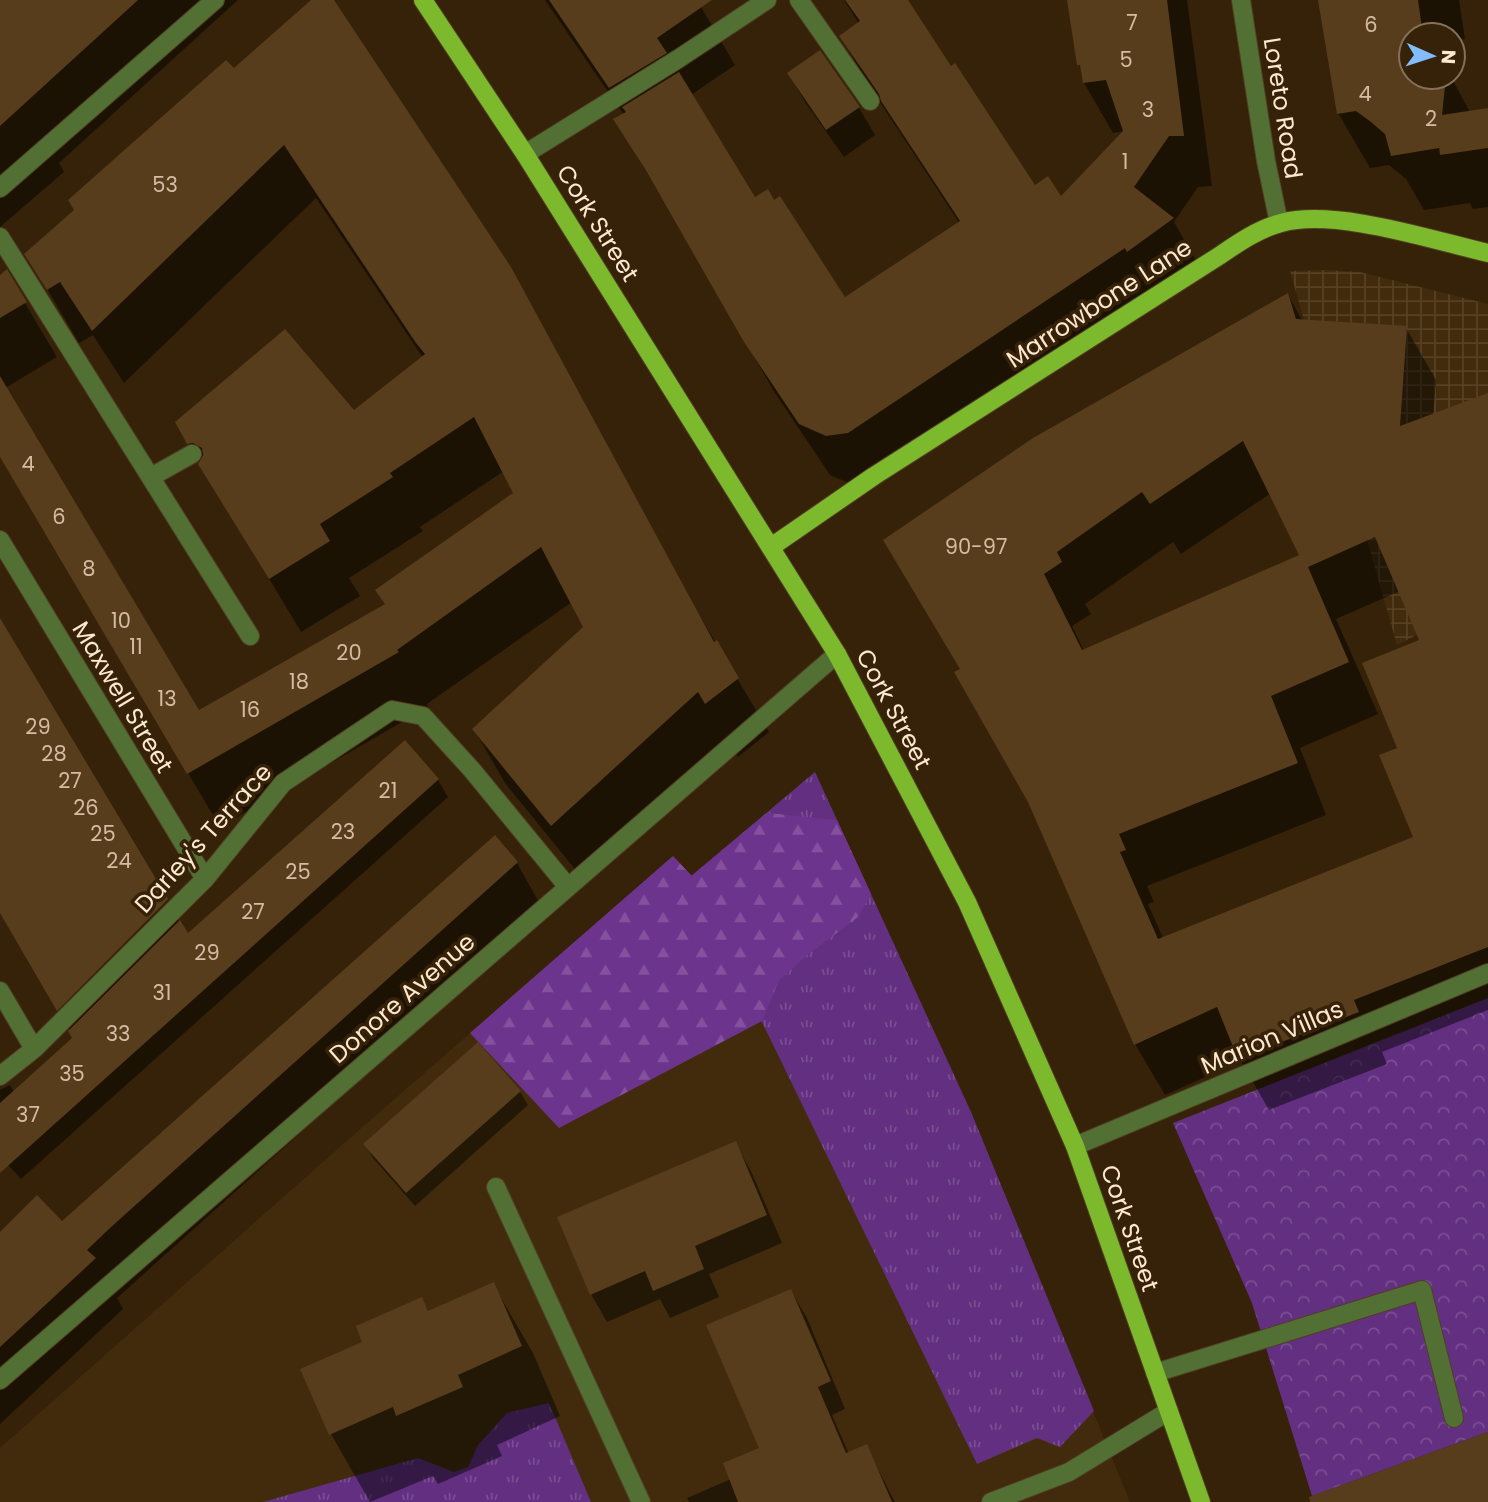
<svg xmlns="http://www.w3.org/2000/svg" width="1488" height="1502" viewBox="0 0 1488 1502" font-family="Poppins,sans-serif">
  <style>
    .built { fill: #422b0d }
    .industrial { fill: url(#industrial-grid) }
    .grass { fill: url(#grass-tufts) }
    .forest { fill: url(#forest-firs) }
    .park { fill: url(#park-crowns) }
    .shadow { fill: #0007; fill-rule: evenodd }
    .building { fill: #573d1c; fill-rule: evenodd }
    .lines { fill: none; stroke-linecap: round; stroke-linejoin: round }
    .minor-casing { stroke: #513e24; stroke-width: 20 }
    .major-casing { stroke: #513e24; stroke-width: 20 }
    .minor { stroke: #527033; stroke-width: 18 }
    .major { stroke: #7cb92c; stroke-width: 18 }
    .labels { text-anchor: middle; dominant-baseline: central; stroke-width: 7; stroke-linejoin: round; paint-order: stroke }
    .number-label { font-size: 21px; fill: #d4bda3 }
    .street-label { font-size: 24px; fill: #fee8d0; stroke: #352208 }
  </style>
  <defs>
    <pattern id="industrial-grid" width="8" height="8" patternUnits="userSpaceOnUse" patternTransform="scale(1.75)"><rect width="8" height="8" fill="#422b0d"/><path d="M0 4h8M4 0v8" fill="none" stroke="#554024"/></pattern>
    <pattern id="grass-tufts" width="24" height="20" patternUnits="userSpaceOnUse" patternTransform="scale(1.75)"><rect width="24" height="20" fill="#633081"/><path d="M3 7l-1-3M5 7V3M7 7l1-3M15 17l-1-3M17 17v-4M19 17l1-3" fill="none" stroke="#7a4e92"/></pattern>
    <pattern id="forest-firs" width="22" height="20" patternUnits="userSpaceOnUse" patternTransform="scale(1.75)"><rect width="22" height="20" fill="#6d348e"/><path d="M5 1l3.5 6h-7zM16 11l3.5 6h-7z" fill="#83519d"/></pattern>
    <pattern id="park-crowns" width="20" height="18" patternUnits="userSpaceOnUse" patternTransform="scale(1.75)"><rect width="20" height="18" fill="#633081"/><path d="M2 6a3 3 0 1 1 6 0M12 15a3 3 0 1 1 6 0" fill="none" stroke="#7a4e92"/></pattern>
  </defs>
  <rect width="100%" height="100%" fill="#352208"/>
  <path class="built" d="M815,772L971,1112L1130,1502H0V1448L350,1138L673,856L692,876Z"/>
  <path class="industrial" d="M1328,270L1360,272L1488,304V793L1427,630L1397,645L1290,271Z"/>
  <path class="grass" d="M815,772L971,1112L1094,1411L1060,1447L1037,1438L977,1464L691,876Z
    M549,1403L591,1502H263L418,1458L454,1472L468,1467L478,1445L507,1413Z"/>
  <path class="forest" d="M767,813L837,820L871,894L858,917L806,956L779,980L762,1021L559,1128L470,1033L673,856L692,876Z"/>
  <path class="park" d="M1488,998V1432L1312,1496L1252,1303L1173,1123Z"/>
  <path class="shadow" d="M0,0H238L59,163L64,172L0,227Z
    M313,0H332L769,732L738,757L730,745L583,879L505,783L474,729L585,627L572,602L427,704L428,707L220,827L0,456V278L7,273L57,357L5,388L199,713L387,606L515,493L504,471L420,527L423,531L349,578L360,596L301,632L188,443L353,412L423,358L316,198L124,383L93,335L79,343L30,260L234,70Z
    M545,0H697L735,65L691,95L755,199L844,300L960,224L870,87L841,37L859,24L844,0H906L1034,188L1060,199L1125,131L1113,133L1084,83L1083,72L1079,64L1068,0H1187L1212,186L1198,187L1174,222L1201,269L856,486L830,475L775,393L616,120L624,115Z
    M1321,0H1459L1465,39L1453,41V35H1411V77H1451L1470,112L1488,110V207L1473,209L1470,203L1424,210L1406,179L1389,165L1370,168L1338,113Z
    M789,74L859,108L875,135L844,157L805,102Z
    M1288,295L1303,322L1406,328L1436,380L1433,416L1488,395V1010L1382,1052L1387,1064L1269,1110L1241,1061L1165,1095L1135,1044L1029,801L962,670L915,592ZM1271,493L1301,556L1084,651L1072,626L1091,614L1085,604L1173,542L1181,554ZM1400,591L1421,641L1400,749L1415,838L1163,938L1148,904L1154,902L1147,886L1326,815L1300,748L1378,714L1336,619Z
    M405,743L438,780L448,797L21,1179L0,1156V1090L10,1085L14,1092L75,1039L59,1011L168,902L187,936Z
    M517,863L545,913L117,1298L123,1309L0,1424V1235L62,1224Z
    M520,1092L528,1105L415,1206L373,1158L365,1144Z
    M735,1143L751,1171L782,1243L709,1274L719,1297L670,1318L660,1299L607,1322L591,1294Z
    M493,1284L533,1353L560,1416L497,1445L502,1456L438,1484L433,1476L370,1502L331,1434L365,1343L421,1299L429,1312Z
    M791,1291L807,1318L845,1409L832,1415L849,1454L866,1446L895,1502H689L687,1498L731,1479L761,1448Z"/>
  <path class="building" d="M0,0H138L0,126Z
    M311,0H334L511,267L714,642L717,640L739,678L705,704L698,692L551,826L472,729L583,627L541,547L397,650L399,652L187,774L0,457V376L199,710L385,604L375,590L513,493L474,417L390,473L393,477L320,524L330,541L269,579L198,464L203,455L202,448L193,443L187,444L175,422L285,329L354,410L425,354L416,343L284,145L92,331L60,282L47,290L24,254L74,210L68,200L226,60L234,68Z
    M549,0H712L657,38L667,53L609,88Z
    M845,0H908L951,66L955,63L1035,185L1048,176L1061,196L1123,131L1106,80L1083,83L1080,65H1077L1067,0H1167L1184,136H1169L1134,187L1174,218L1127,252L1125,248L848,433L826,436L799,424L744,342L645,169L613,119L626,112L622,107L679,72L755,197L768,189L774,200L780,196L845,297L960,221L881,101L879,94L839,36L860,21Z
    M1318,0H1418L1423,35H1411V77H1446L1442,115L1488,108V148L1440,155L1439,146V148L1391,156L1385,134L1371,122L1356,111L1337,114Z
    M820,50L860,107L826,130L787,73Z
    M7,269L27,302L0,318V275Z
    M1288,293L1296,319L1407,326L1400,426L1488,393V947L1354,1000L1359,1012L1238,1059L1217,1007L1134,1045L1028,802L954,672L960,669L883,540L1033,438ZM1243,441L1299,555L1082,650L1044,574L1062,562L1057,552L1142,492L1150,504ZM1375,537L1419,640L1362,663L1397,748L1379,755L1413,837L1158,939L1120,852L1126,850L1119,834L1298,763L1271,696L1349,662L1308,567Z
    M0,618L168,899L57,1011L0,913Z
    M405,740L439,779L0,1173V1103L72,1038L68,1031L180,920L188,933Z
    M495,835L518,862L110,1228L87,1250L96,1258L0,1347V1232L37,1195L62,1221Z
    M478,1042L521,1091L406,1193L363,1144Z
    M736,1141L767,1215L695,1246L704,1269L653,1291L645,1271L590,1295L557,1217Z
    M494,1282L522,1346L458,1375L463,1387L396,1416L393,1407L329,1435L300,1369L362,1342L356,1326L422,1297L428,1311Z
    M791,1289L831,1381L818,1387L846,1453L867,1444L892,1502H738L723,1463L759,1448L706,1325Z
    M1488,1432V1502H1310L1309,1497Z"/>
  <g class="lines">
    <defs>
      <path id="minor" d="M799,0L870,101
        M1241,0L1266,161L1279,223
        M525,154L678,59L767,0
        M0,188L215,0
        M0,237L250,636
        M151,477L192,454
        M0,540L205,879
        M0,991L34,1049
        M0,1076L34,1049L205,879L283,783L392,710L423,716L472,770L568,887
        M1075,1146L1488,973
        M496,1187L641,1502
        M1155,1373L1422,1290L1454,1418
        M0,1380L837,654
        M991,1502L1069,1472L1169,1411"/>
      <path id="major" d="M423,0L525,154L837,654L967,902L1075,1146L1201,1502
        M771,547L874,476L1219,256C1238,243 1258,229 1281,223C1335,208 1432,240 1488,253"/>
    </defs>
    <use href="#minor" class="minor-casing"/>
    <use href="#major" class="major-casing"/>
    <use href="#minor" class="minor"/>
    <use href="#major" class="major"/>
  </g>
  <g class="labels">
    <g class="number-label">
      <text x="1132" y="22">7</text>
      <text x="1371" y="24">6</text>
      <text x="1126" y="59">5</text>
      <text x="1365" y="93">4</text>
      <text x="1148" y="109">3</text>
      <text x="1431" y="118">2</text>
      <text x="1125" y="161">1</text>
      <text x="165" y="184">53</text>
      <text x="28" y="463">4</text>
      <text x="59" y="516">6</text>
      <text x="976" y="546">90-97</text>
      <text x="89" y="568">8</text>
      <text x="121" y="620">10</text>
      <text x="136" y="646">11</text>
      <text x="349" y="652">20</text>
      <text x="299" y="681">18</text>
      <text x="167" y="698">13</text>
      <text x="250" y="709">16</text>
      <text x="38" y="726">29</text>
      <text x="54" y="753">28</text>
      <text x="70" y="780">27</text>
      <text x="388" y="790">21</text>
      <text x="86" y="807">26</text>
      <text x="343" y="831">23</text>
      <text x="103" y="833">25</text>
      <text x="119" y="860">24</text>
      <text x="298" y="871">25</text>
      <text x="253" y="911">27</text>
      <text x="207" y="952">29</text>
      <text x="162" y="992">31</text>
      <text x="118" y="1033">33</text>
      <text x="72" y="1073">35</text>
      <text x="28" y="1114">37</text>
    </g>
    <g class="street-label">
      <text transform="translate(1283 108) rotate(81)">Loreto Road</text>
      <text transform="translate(598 223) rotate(58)">Cork Street</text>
      <text transform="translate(1099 303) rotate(-33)">Marrowbone Lane</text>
      <text transform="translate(123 697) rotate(59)">Maxwell Street</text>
      <text transform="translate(894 709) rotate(62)">Cork Street</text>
      <text transform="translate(203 838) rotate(-48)">Darley's Terrace</text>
      <text transform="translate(402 998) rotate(-41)">Donore Avenue</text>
      <text transform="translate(1272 1037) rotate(-23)">Marion Villas</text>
      <text transform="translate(1130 1228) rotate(71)">Cork Street</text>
    </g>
  </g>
  <g transform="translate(1432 56) rotate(93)"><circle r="33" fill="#352208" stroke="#857158" stroke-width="2"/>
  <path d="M0-5L12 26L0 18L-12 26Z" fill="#82bcfa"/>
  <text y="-10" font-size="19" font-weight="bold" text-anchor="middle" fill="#fee8d0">N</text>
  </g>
</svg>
